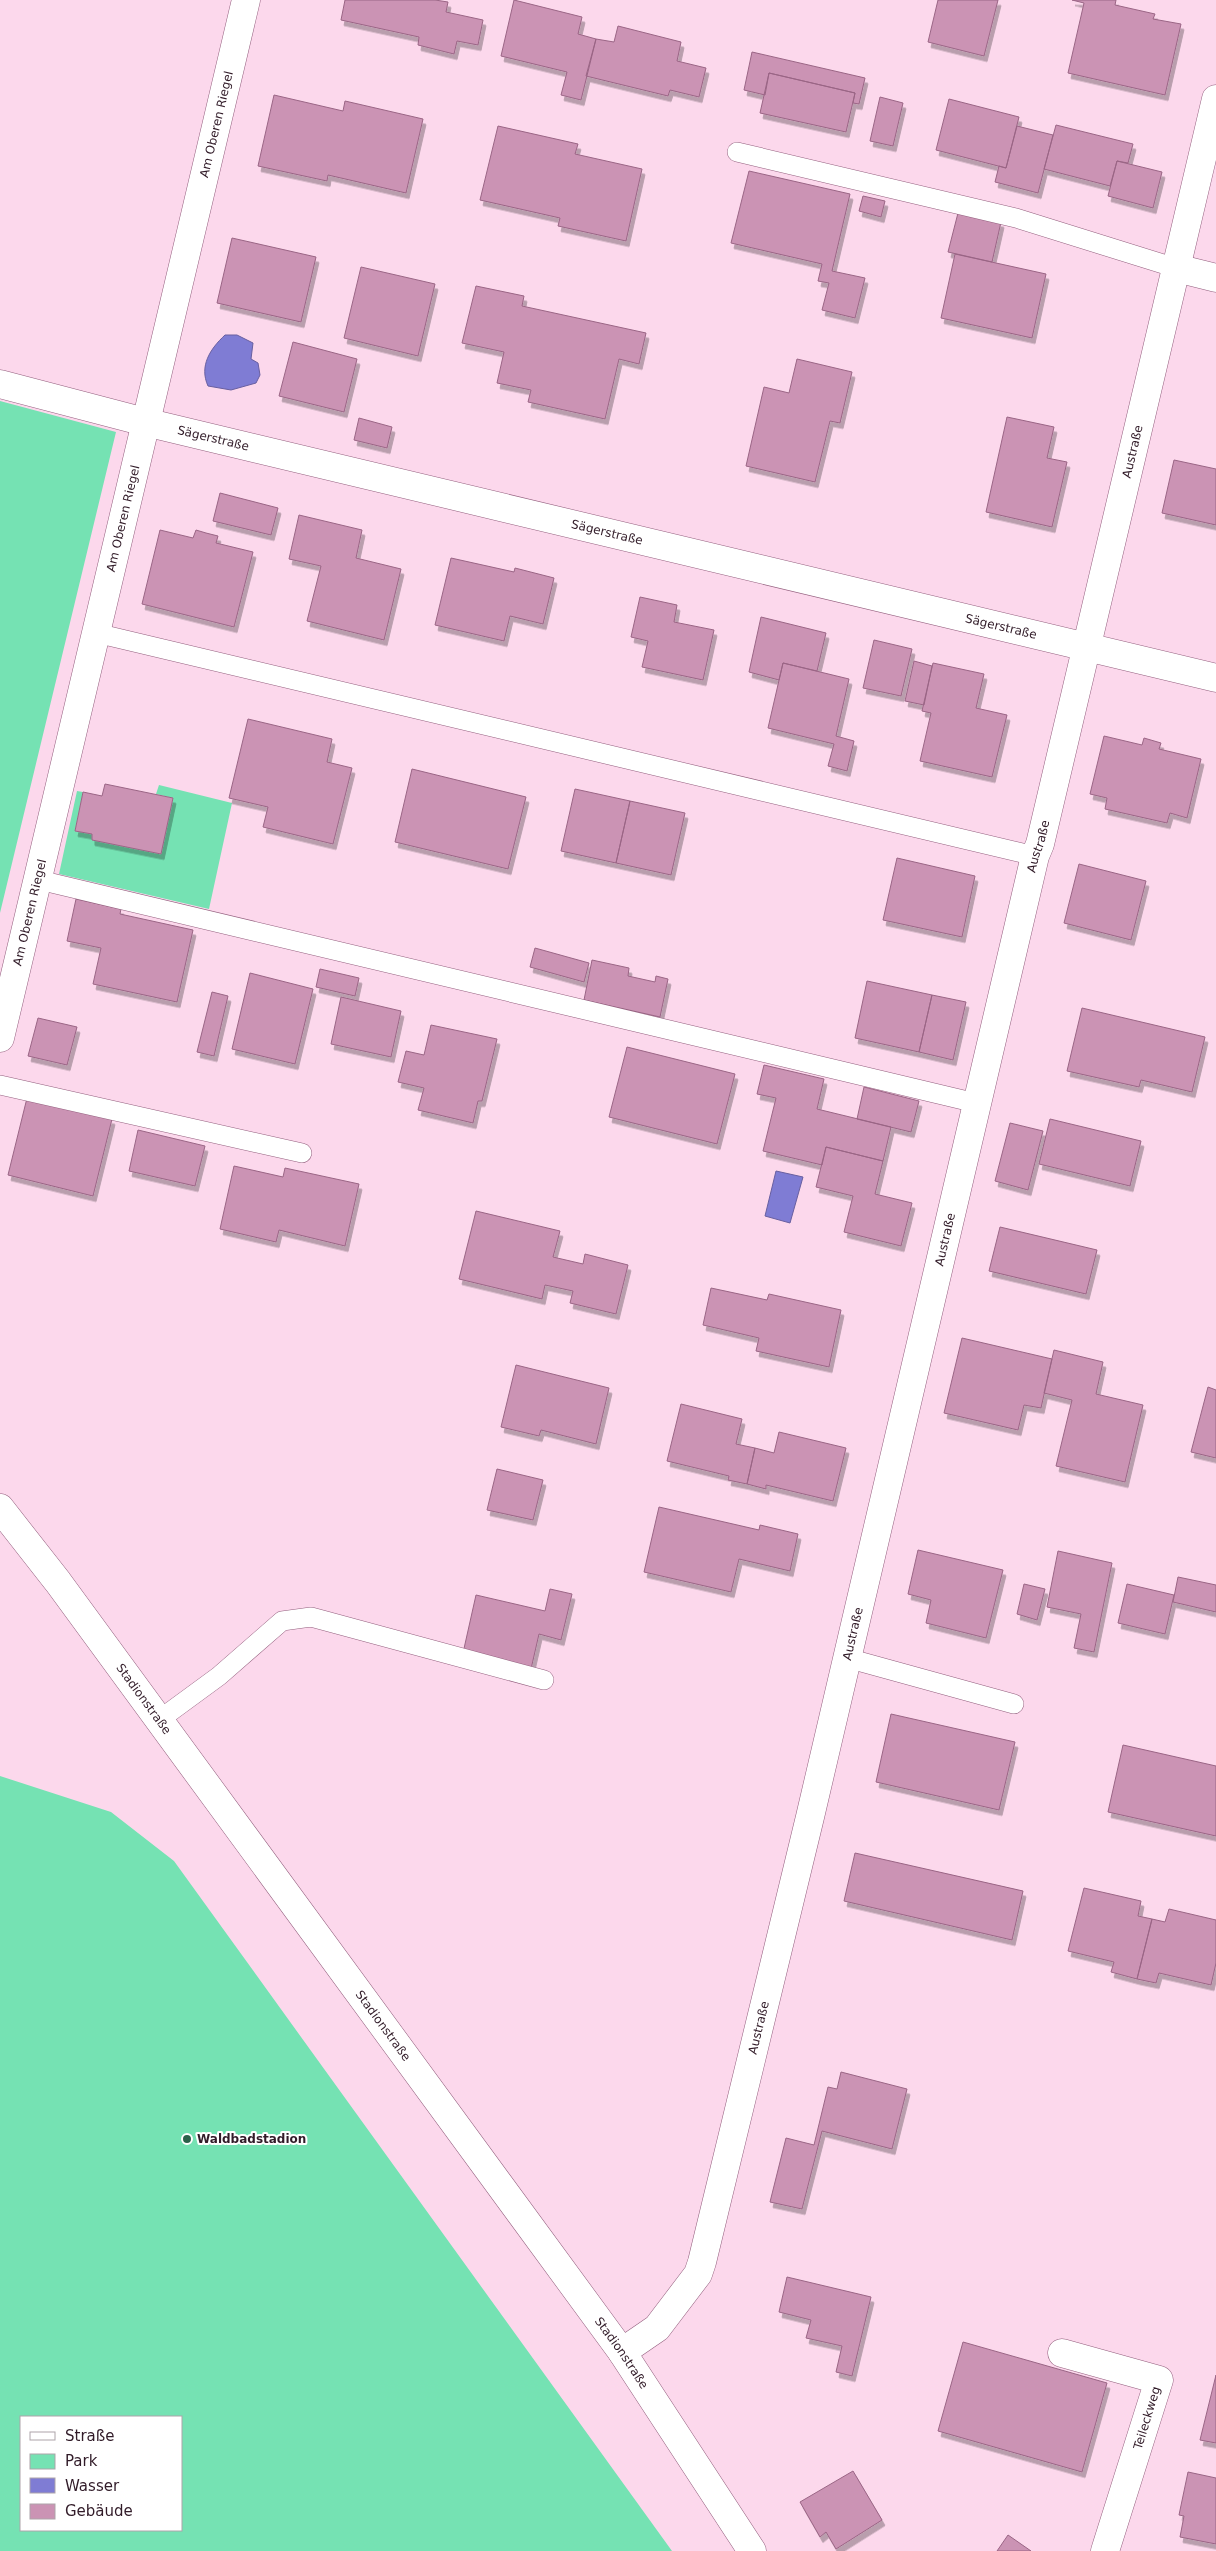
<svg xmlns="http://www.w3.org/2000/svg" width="1216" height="2551" viewBox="0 0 1216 2551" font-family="'DejaVu Sans',sans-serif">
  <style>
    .green { fill: #75e2b3; fill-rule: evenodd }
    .water { fill: #7f7cd4; stroke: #685fa0 }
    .building { fill: #cb93b4; stroke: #9a6585; filter: url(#shadow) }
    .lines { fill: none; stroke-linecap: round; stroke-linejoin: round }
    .lane-casing { stroke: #935f7e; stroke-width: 20 }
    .street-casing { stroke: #935f7e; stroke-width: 29 }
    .lane { stroke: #fff; stroke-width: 19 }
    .street { stroke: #fff; stroke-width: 28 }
    .poi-dot { fill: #2a624a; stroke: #fff; stroke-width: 2 }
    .labels { text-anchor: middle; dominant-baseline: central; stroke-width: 4; stroke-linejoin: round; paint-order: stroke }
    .street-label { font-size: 12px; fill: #311b28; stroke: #fff }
    .poi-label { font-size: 12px; font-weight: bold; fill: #311b28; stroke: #fff; text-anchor: start }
  </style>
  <defs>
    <filter id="shadow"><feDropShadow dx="3" dy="5.5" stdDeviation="0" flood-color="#0004"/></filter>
  </defs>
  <rect width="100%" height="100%" fill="#fcd8ec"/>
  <path class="green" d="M0,401L116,432L0,913Z
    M159,785L232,803L209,909L59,874L77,791L83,792L75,831L92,834V840L161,854L173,798L156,794Z
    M0,1776L111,1812L174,1861L672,2551H0ZM21,2417H181V2530H21Z"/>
  <path class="water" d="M225,335H237L253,343L251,359L258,363L260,375L256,383L231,390L208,386C199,366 210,349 225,335Z
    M776,1171L803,1177L790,1223L765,1216Z"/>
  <path class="building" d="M345,0H435L448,2L446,12L483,20L478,45L457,41L454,54L418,45L419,37L341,20Z
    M514,0L582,17L578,34L596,39L581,100L561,95L567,72L501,56Z
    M938,0H998L984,56L928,42Z
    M1072,0H1116L1115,5L1155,14L1153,19L1181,24L1165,95L1068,73L1084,3Z
    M618,26L681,42L677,61L706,68L699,97L670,90L668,96L586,76L596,39L614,42Z
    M752,52L865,78L859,104L853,103L855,93L769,73L765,95L744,90Z
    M769,73L855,93L846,132L760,113Z
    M274,95L343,111L345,101L423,119L406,193L328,175L327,181L258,166Z
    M880,97L903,103L893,146L870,141Z
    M949,99L1019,117L1006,168L936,150Z
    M1056,125L1133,144L1128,163L1117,161L1110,186L1044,169Z
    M498,126L578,144L575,154L642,169L626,241L558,226L560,218L480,200Z
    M1017,126L1053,135L1038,193L995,182L999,166L1006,168Z
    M1117,161L1162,172L1153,208L1108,196Z
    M749,171L850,194L832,271L865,278L855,318L822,310L829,283L818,281L822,264L731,243Z
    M863,196L885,201L881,217L859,211Z
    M958,213L1001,222L992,262L948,252Z
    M232,238L316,257L301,322L217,303Z
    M955,254L1046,274L1032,338L941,318Z
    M361,267L435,284L418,356L344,338Z
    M476,286L524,296L522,306L646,333L639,364L619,359L605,419L528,402L531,390L497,383L504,352L462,343Z
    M293,342L357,359L344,412L279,396Z
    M797,359L852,372L840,423L830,421L815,482L746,466L764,387L789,393Z
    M1007,417L1054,427L1047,458L1067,462L1052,527L986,512Z
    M359,418L392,427L387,448L354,440Z
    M1174,460L1216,469V525L1162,513Z
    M220,493L278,508L271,535L213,521Z
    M299,515L362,530L356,558L401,569L384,640L307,621L321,566L289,559Z
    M160,530L193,538L196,530L206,533L218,536L216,543L253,552L234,627L142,604Z
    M451,558L514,572L515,568L554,578L543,624L510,616L504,641L435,625Z
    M640,597L677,605L674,622L714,630L703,680L642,667L648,641L631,637Z
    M761,617L826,633L817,671L783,663L779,680L749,672Z
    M874,640L912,649L901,696L863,688Z
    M914,661L932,666L924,705L905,701Z
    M783,663L849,679L836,736L854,741L847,771L828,766L834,744L768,728Z
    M933,663L984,674L976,708L1007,715L992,777L920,761L931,713L922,711Z
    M248,719L332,739L327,762L352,768L333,844L263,827L268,807L229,798Z
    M1104,736L1142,745L1144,738L1161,743L1159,749L1201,759L1187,818L1170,813L1167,823L1105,809L1107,798L1090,794Z
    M412,769L526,797L508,869L395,842Z
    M105,784L173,798L161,854L92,840V834L75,831L83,792L102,796Z
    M575,789L630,801L616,863L561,851Z
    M630,801L685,813L671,875L616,863Z
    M897,858L975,876L962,937L883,920Z
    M1079,864L1146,881L1131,940L1064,923Z
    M76,899L121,909L120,914L193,930L177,1002L93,984L101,948L67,941Z
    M535,948L589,963L584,982L530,967Z
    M592,960L629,968L628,976L655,982L656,976L668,979L660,1017L584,1000Z
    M320,969L359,978L355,996L316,987Z
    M250,973L313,989L295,1064L232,1049Z
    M867,981L932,995L919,1052L855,1038Z
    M212,992L228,996L214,1056L197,1052Z
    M932,995L966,1002L953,1060L919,1052Z
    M341,997L401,1011L391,1057L331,1044Z
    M1082,1008L1205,1037L1192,1092L1141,1080L1139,1087L1067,1071Z
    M38,1018L77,1027L67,1065L28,1056Z
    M431,1025L497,1039L482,1101H478L473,1123L418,1110L424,1088L398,1082L406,1051L424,1055Z
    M627,1047L735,1074L717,1144L609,1117Z
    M764,1065L824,1079L817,1109L891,1127L883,1161L826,1147L822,1165L763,1151L776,1098L757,1094Z
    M864,1087L919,1101L911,1132L857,1119Z
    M27,1098L112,1119L93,1196L8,1175Z
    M1050,1119L1141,1141L1130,1186L1039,1164Z
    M1010,1123L1043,1131L1028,1190L995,1181Z
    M138,1130L205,1146L195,1186L129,1171Z
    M826,1147L883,1161L875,1194L912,1203L901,1246L844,1232L853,1196L816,1187Z
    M234,1166L283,1177L285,1168L359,1184L345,1246L279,1230L276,1242L220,1229Z
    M476,1211L560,1231L553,1257L583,1264L585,1254L628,1265L616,1314L570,1303L573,1291L545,1285L542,1299L459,1279Z
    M1000,1227L1097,1250L1086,1294L989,1271Z
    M711,1288L767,1300L769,1294L841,1310L829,1367L756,1351L759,1338L703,1325Z
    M962,1338L1052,1359L1041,1408L1024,1405L1018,1430L944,1413Z
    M1054,1350L1103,1362L1096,1394L1143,1405L1125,1482L1056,1466L1072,1400L1044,1393Z
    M516,1365L609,1388L596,1444L541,1430L539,1436L501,1427Z
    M1208,1387L1216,1390V1458L1191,1452Z
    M681,1404L742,1419L736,1444L755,1448L747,1484L728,1480L729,1476L667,1461Z
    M779,1432L846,1448L833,1501L766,1485V1489L747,1484L755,1448L774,1453Z
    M497,1469L543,1480L533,1520L487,1510Z
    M659,1507L759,1530L760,1525L798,1534L790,1571L739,1559L731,1592L644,1572Z
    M918,1550L1003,1570L986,1638L926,1623L931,1600L908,1594Z
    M1058,1551L1112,1563L1094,1652L1074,1648L1081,1614L1047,1607Z
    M1178,1577L1216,1585V1612L1173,1602Z
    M1024,1584L1045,1589L1037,1620L1017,1614Z
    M1127,1584L1174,1595L1165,1634L1118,1623Z
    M550,1589L572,1594L561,1640L539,1634L531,1669L463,1653L476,1595L545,1611Z
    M891,1714L1015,1742L999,1810L876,1782Z
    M1123,1745L1216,1766V1836L1108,1812Z
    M855,1853L1023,1891L1012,1940L844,1901Z
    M1084,1888L1141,1901L1138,1916L1152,1919L1137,1979L1111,1972L1114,1962L1068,1951Z
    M1169,1909L1216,1920V1963L1211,1985L1159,1973L1156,1983L1137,1979L1152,1919L1165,1922Z
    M841,2072L907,2089L892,2149L822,2131L802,2209L770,2202L786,2138L814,2145L828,2087L837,2089Z
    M787,2277L871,2297L852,2376L836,2372L842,2346L806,2338L811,2320L779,2312Z
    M963,2342L1107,2383L1082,2472L938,2431Z
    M1216,2375V2443L1200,2440Z
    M853,2471L882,2520L836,2549L826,2532L820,2537L800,2502Z
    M1188,2472L1216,2478V2544L1180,2537L1184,2516L1179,2515Z
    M1008,2535L1031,2551H997Z"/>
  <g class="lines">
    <defs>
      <path id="lane" d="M737,152L1016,218L1176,268
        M96,633L1035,856
        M39,880L976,1103
        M0,1085L302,1153
        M847,1658L1014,1704
        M159,1720L219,1676L282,1621L311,1617L544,1680"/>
      <g id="street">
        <path d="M1176,268L1216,278"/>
        <path id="s1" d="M0,384L145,422L1216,678"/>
        <path id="s2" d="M0,1038L246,0"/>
        <path id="s3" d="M0,1508L58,1582L622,2352L752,2551"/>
        <path id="s4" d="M622,2352L657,2328L698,2274L702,2262L810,1817L1035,856L1040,844L1216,99"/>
        <path d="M1062,2353L1159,2380L1105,2551"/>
      </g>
    </defs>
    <use href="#lane" class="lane-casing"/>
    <use href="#street" class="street-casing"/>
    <use href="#lane" class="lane"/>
    <use href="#street" class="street"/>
  </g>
  <circle class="poi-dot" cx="187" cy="2139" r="5"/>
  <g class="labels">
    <g class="street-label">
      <text stroke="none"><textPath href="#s2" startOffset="939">Am Oberen Riegel</textPath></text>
      <text stroke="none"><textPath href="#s1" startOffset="220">Sägerstraße</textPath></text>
      <text stroke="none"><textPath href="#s4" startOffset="1984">Austraße</textPath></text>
      <text stroke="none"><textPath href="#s2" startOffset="534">Am Oberen Riegel</textPath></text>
      <text stroke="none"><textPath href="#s1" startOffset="625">Sägerstraße</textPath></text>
      <text stroke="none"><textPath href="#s1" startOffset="1030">Sägerstraße</textPath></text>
      <text stroke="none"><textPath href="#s4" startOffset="1578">Austraße</textPath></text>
      <text stroke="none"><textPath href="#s2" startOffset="129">Am Oberen Riegel</textPath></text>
      <text stroke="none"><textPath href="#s4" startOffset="1174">Austraße</textPath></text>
      <text stroke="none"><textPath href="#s4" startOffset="769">Austraße</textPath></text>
      <text stroke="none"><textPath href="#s3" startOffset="239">Stadionstraße</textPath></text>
      <text stroke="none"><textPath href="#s3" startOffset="644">Stadionstraße</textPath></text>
      <text stroke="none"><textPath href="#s4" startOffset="364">Austraße</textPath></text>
      <text stroke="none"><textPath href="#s3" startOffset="1049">Stadionstraße</textPath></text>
      <text transform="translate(1147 2418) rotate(-73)">Teileckweg</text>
    </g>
    <g class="poi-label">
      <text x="197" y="2139">Waldbadstadion</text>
    </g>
  </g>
  <rect x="20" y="2416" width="162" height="115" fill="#ffffff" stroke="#ada4a9"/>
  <rect x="30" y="2432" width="25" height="8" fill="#ffffff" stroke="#ada4a9"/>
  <text x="65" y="2441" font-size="15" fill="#311b28">Straße</text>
  <rect x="30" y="2454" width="25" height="15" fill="#75e2b3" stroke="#ada4a9"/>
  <text x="65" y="2466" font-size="15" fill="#311b28">Park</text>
  <rect x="30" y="2478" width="25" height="15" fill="#7f7cd4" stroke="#ada4a9"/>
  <text x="65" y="2491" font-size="15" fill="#311b28">Wasser</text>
  <rect x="30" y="2504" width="25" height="15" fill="#cb93b4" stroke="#ada4a9"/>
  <text x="65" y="2516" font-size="15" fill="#311b28">Gebäude</text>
</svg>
